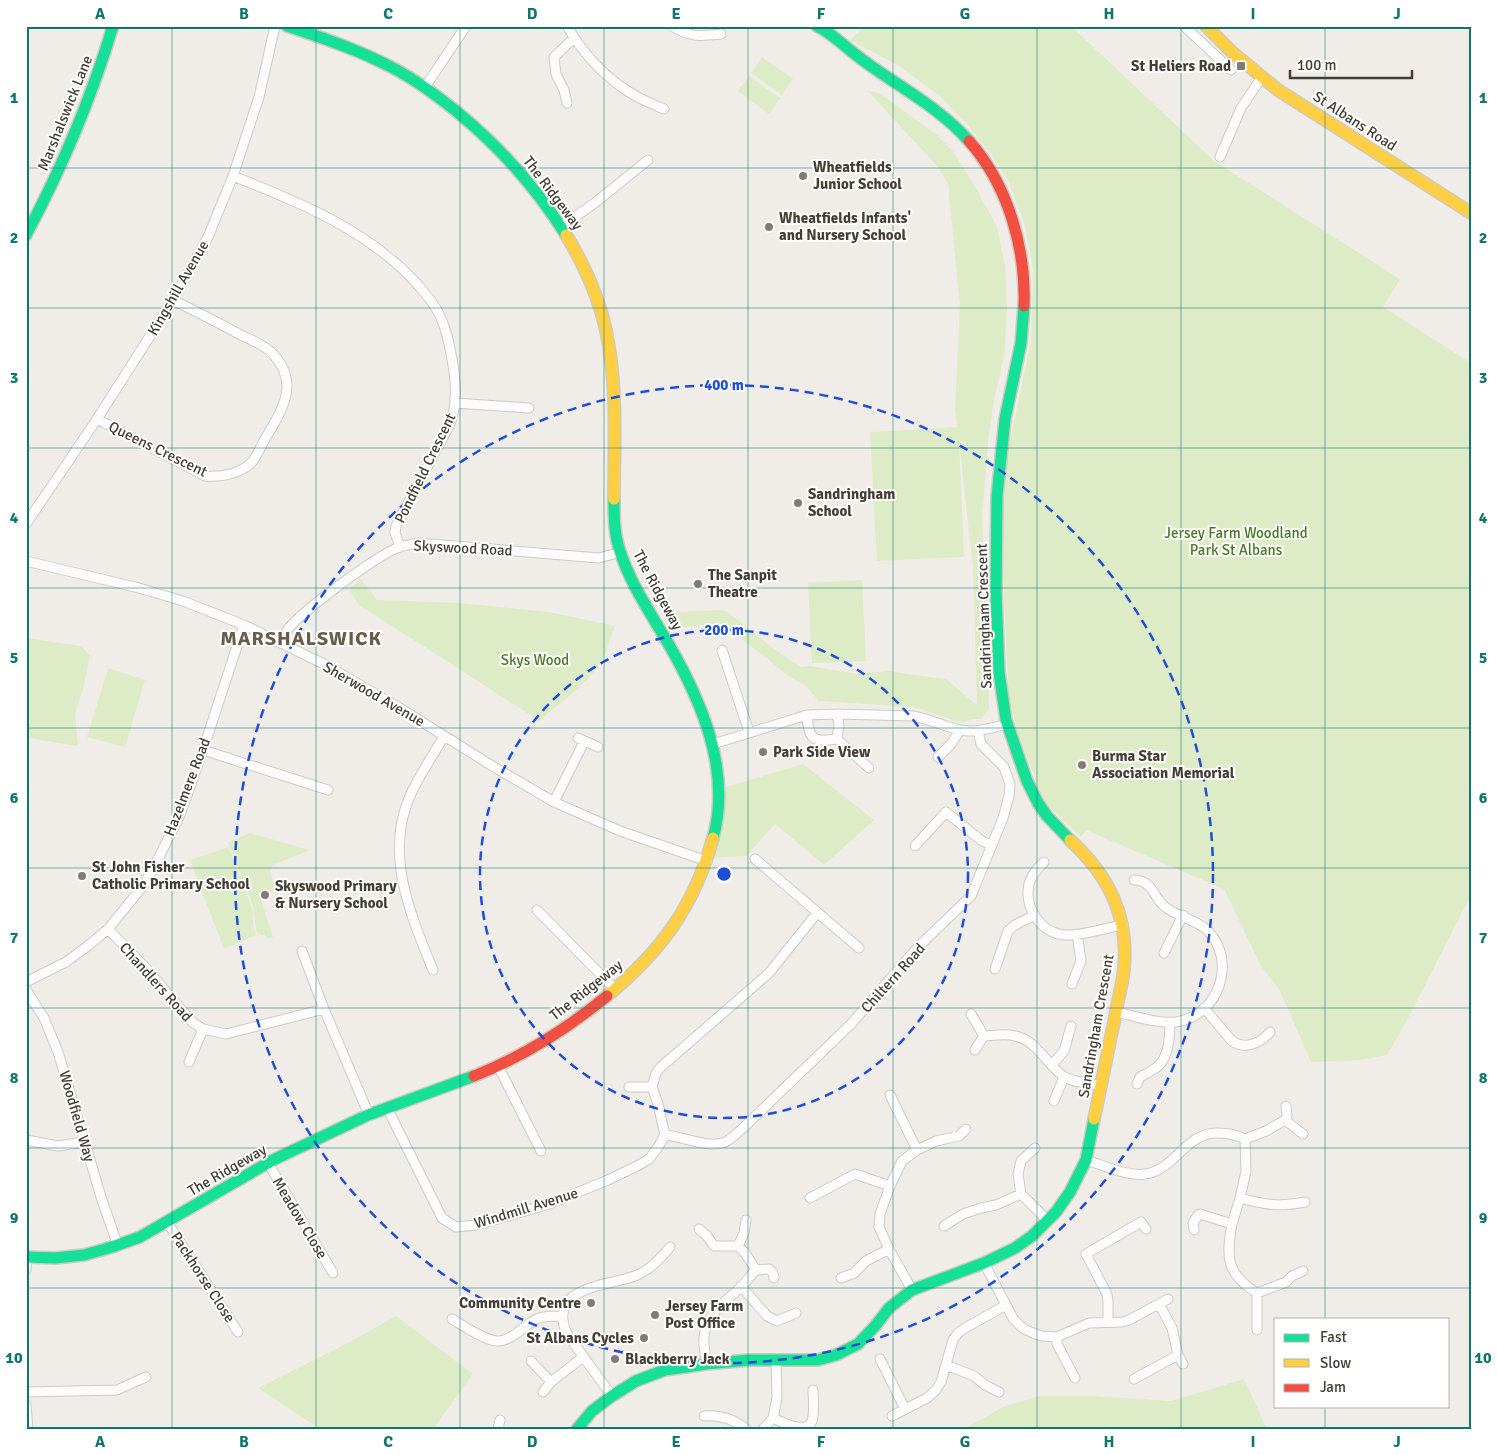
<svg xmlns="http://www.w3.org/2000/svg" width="1497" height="1455" viewBox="0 0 1497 1455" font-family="Signika,sans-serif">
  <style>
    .green { fill: #ddebc6 }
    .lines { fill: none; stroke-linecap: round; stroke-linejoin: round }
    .street-casing { stroke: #cecbc5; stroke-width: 11 }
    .fast-casing { stroke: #cfcabe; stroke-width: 14 }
    .slow-casing { stroke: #cfcabe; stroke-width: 14 }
    .jam-casing { stroke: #cfcabe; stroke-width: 14 }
    .street { stroke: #fdfcfc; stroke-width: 9 }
    .fast { stroke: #16e098; stroke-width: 11 }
    .slow { stroke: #ffcf43; stroke-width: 11 }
    .jam { stroke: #f24e42; stroke-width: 11 }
    .grid { fill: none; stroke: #0f766e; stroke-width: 1; stroke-opacity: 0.55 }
    .ring { fill: none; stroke: #1d4ed8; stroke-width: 2.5; stroke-dasharray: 9 6 }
    .poi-dot { fill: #817b73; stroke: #fff; stroke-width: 2 }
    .labels { text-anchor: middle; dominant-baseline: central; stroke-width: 4; stroke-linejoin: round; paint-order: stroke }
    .poi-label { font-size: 15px; font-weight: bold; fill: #453e34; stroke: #fff; text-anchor: start }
    .street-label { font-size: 15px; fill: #453e34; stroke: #fff }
    .park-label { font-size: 15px; fill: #467a24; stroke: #fff }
    .district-label { font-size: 20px; font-weight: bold; letter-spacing: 1px; fill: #695c4a; stroke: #fff }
    .centre { fill: #1d4ed8; stroke: #fff; stroke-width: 2.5 }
    .ring-label { font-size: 15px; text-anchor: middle; font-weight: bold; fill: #1d4ed8; stroke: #fff; stroke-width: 4; stroke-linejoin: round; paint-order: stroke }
    .neatline { fill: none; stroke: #0f766e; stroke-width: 2 }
    .grid-label { font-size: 16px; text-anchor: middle; font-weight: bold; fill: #0f766e }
  </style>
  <rect width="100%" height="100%" fill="#f0ede8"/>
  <path class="green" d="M865,26H1071L1214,161L1400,279L1383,307L1471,363V895L1404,1026L1387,1055L1361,1060L1311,1062L1279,989L1261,966L1224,889L1086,830L1081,837L1045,803L1018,734L1009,698L1001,538L1008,449L1031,342L1033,270L1025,225L1009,183L992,155L966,123L940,96L896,64L850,40Z
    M762,57L793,79L782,95L751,73Z
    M749,76L780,98L769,114L738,91Z
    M867,90L879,93L937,135L952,150L976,188L997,227L1005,266L1007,308L1004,357L995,395L989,432L982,516L987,605L989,708L982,719H973L962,723L914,707L819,701L806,686L785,674L768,659L722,624L668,628L663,613L720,610L726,611C751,630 774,651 801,667L810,666L857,674L891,671L906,674L946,679L977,705L973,568L959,440L964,557L877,561L870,432L957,427L955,410L960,307L948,184L938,167Z
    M361,579L377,600L459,603L549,612L615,626C611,636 608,647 604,656C590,684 561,701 540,721L359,605L349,589Z
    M862,580L866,661L812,663L808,583Z
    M26,638L81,646L90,656L84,685L75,713L78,746L33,739L26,731Z
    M108,668L145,680L125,747L87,737Z
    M803,764L874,820L824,865L775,824L746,856L711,858L723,788Z
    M250,833L310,850L273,865L270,872L276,891L260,897L273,937L267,939L265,935L257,934L253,906L228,842Z
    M229,847L253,911V926L256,935L224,949L190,860Z
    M396,1316L473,1374L433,1429H320L258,1388L344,1345Z
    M1244,1379L1267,1429H964L1003,1407L1038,1396H1092L1171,1401Z"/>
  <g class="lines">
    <defs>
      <path id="street" d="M567,26C582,52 604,76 629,92C640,99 652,104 664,109
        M672,26C690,38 701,36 721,34
        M1184,26L1231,70
        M425,87L466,26
        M567,103L564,90L556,74L554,57L574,38
        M1220,157L1241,108L1262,77
        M233,176C299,202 370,231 418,285C425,293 433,302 438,312C446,327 449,343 452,359C456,382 458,405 449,426L396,526L395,533L400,547
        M562,226L596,202L648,160
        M455,403L529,408
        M97,419L205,476C221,477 236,475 249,465C256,460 260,447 265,439C282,410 301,383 272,353C263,344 249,339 239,334C217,322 195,311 173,300
        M26,524L97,419L173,300L208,237L233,176L259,97L275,26
        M26,561L139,588L183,601L244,625L324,664L403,710L489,764L554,802L620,831L707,861
        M281,642C283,639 284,635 286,632C297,614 380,553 400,547C406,545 413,544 419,543L599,558L621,552
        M722,650L749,732
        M807,715C809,741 813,742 837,739L839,725L837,714
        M578,738L598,747
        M837,739L869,768
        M713,744L807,715L837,714L913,716C929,719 944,726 960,730C976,733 992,728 1007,724
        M203,750L328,790
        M938,757L951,744L960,730
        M554,802L584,742
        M915,846L946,812L982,841L991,845
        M755,859L859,948
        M1044,862C1038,868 1031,875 1029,884C1024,907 1040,933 1065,935C1084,936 1104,928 1123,925
        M537,910L615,989
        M108,929L145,967L192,1022L203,1029L226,1034L324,1009
        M302,951L324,1009L369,1115
        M1164,953L1183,915
        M995,969L1008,931L1015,925L1033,916
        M433,970C411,916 384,854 410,796C418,777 434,754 444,736
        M26,982L66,962L89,945L108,929L143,886L155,865L180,815L203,750L244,625
        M1072,984L1081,961L1077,934
        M26,990L44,1018L58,1052L101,1197L118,1246
        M1204,1008L1232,1041C1245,1050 1261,1043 1270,1032
        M1116,1012C1134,1016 1158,1024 1176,1022C1219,1016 1238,961 1207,930C1195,919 1175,916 1164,906C1152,895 1153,881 1134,880
        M971,1014L984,1036
        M975,1050L984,1036C994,1036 1005,1033 1015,1036C1036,1040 1047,1064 1063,1076C1073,1083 1090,1083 1102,1086
        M189,1062L203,1029
        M1052,1065L1064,1051L1071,1026
        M498,1066L541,1151
        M1137,1084L1140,1077C1145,1074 1152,1071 1157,1067C1169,1058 1170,1036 1170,1022
        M629,1087H652
        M890,1095L917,1150
        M1054,1101L1064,1077
        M1286,1106L1287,1116L1285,1120L1303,1134
        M387,1108L442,1218L456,1227L477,1225L549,1204L608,1180L639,1165L649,1159L658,1147L665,1135L658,1104L652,1087L656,1073L661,1067L769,973L817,913
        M665,1135C682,1136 712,1150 727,1141C733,1138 738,1132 743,1128L851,1024L918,947L971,896L1003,818L1009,796L1010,784L1004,767L981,744L978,731
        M26,1140L58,1146L84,1142
        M1035,1148L1021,1161L1018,1174L1021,1194L1048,1221
        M1086,1160C1103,1165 1128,1177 1145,1174C1176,1170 1186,1131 1219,1133C1229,1133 1236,1135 1245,1139L1266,1131L1285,1120
        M268,1163L333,1273
        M810,1198L855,1174L890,1186
        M1240,1198C1266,1205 1279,1207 1305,1202
        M167,1222L238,1332
        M1232,1224C1226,1257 1226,1274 1257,1293L1286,1282L1292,1276L1303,1271
        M944,1226L963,1214L981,1208L996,1205L1021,1194
        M699,1229L707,1236L714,1246H738L745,1253L756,1270
        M1194,1230L1193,1223L1198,1215L1200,1214L1232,1224L1240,1198L1246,1171L1245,1139
        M738,1246L744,1233L746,1220
        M984,1263L1014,1320L1024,1329L1033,1333L1042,1336L1057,1337L1089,1323L1122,1322L1129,1320L1168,1299
        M26,1270L27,1257
        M841,1278L854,1273L866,1261L889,1249
        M741,1286L767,1316L777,1321L796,1313
        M912,1290L889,1249L879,1227L880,1214L890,1186L902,1161L917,1150L936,1141L959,1136L966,1129
        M1257,1293V1330
        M1159,1304L1172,1328L1178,1355L1183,1364
        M452,1319C464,1326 485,1341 498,1341C512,1341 523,1326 535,1320C543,1315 553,1317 562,1316
        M1108,1322V1302L1107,1294L1086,1254L1141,1222L1146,1229
        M1057,1337V1344L1075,1378
        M880,1359L905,1409
        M531,1361L551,1382L583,1357
        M706,1364C706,1355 703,1345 704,1337C706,1314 725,1302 740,1288C746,1282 750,1276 756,1270L769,1269L773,1273L774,1278
        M946,1365L974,1376L985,1385L999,1392
        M1134,1379L1178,1355
        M26,1392L117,1390L146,1377
        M543,1392L551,1382
        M612,1396L567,1334C546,1287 606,1286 635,1276C650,1270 660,1259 670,1247
        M26,1405L28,1429
        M704,1416C719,1415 734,1419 746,1429
        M892,1416L927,1398L935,1391L941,1382L953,1340L958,1333L965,1328L1006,1305
        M773,1418C781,1422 807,1435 812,1421C815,1412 813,1399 813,1390
        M498,1429L500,1420
        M763,1429L773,1418L777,1398L776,1360"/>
      <path id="fast" d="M287,26C323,38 359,50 393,68C416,80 436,95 456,111C500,147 536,187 566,235
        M817,26C833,34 845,47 860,58C897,86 938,106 969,141
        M26,235C62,168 91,99 113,26
        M1024,306L1021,343L1005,419L997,496L996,591L999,672L1006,720L1027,781L1038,803L1047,816L1070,840
        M614,499C614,515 614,532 619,548C629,582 650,612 668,643C701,700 732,771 713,838
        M26,1257L55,1258L84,1255L112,1247L140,1237L273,1160L368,1115L474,1076
        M577,1429L592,1411L612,1396L636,1381L665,1370L706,1364L749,1360H818L836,1355L858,1344L876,1325L889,1308L912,1290L984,1263L1015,1248L1032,1236L1056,1212L1070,1192L1086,1160L1094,1119"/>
      <path id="slow" d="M1206,26L1233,53L1278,90L1471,213
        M566,235C583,262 600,300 606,331C618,386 614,443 614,499
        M1070,840C1109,876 1129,916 1124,969C1122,986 1117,1004 1114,1022C1107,1054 1101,1087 1094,1119
        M607,996C661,951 694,907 713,838"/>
      <path id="jam" d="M969,141C1008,185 1026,248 1024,306
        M474,1076C522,1057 567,1029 607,996"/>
    </defs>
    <use href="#street" class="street-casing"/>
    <use href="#fast" class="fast-casing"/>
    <use href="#slow" class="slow-casing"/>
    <use href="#jam" class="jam-casing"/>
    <use href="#street" class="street"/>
    <use href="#fast" class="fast"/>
    <use href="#slow" class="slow"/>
    <use href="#jam" class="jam"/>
  </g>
  <path class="grid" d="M172,26V1429M316,26V1429M460,26V1429M604,26V1429M748,26V1429M893,26V1429M1037,26V1429M1181,26V1429M1325,26V1319M26,168H1471M26,308H1471M26,448H1471M26,588H1471M26,728H1471M26,868H1471M26,1008H1471M26,1148H1471M26,1288H1471M1325,1406V1429"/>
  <g class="ring">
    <circle cx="724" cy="874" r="244"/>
    <circle cx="724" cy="874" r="489"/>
  </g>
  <g class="poi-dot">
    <rect x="1236" y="61" width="10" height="10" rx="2.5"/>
    <circle cx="803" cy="176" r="5"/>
    <circle cx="769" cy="227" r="5"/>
    <circle cx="798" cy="503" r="5"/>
    <circle cx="698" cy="584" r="5"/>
    <circle cx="763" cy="752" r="5"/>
    <circle cx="1082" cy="765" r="5"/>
    <circle cx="82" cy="876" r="5"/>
    <circle cx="265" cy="895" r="5"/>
    <circle cx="591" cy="1303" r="5"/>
    <circle cx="655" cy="1315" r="5"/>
    <circle cx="644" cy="1338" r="5"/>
    <circle cx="615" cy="1359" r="5"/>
  </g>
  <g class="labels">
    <g class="poi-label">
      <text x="1231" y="66" text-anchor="end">St Heliers Road</text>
      <text x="813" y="167">Wheatfields<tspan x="813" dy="17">Junior School</tspan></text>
      <text x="779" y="218">Wheatfields Infants'<tspan x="779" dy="17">and Nursery School</tspan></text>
      <text x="808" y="494">Sandringham<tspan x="808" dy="17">School</tspan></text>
      <text x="708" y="575">The Sanpit<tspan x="708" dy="17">Theatre</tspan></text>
      <text x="773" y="752">Park Side View</text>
      <text x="1092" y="756">Burma Star<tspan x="1092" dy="17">Association Memorial</tspan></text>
      <text x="92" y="867">St John Fisher<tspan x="92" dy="17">Catholic Primary School</tspan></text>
      <text x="275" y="886">Skyswood Primary<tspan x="275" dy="17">&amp; Nursery School</tspan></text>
      <text x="581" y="1303" text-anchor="end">Community Centre</text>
      <text x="665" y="1306">Jersey Farm<tspan x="665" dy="17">Post Office</tspan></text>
      <text x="634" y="1338" text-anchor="end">St Albans Cycles</text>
      <text x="625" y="1359">Blackberry Jack</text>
    </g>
    <g class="street-label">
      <text transform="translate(65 113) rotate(-68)">Marshalswick Lane</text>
      <text transform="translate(1355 121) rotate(33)">St Albans Road</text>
      <text transform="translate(553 193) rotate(53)">The Ridgeway</text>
      <text transform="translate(178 288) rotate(-60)">Kingshill Avenue</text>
      <text transform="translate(158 449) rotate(26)">Queens Crescent</text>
      <text transform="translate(425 468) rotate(-64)">Pondfield Crescent</text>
      <text transform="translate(463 548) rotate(3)">Skyswood Road</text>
      <text transform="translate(658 590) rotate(62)">The Ridgeway</text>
      <text transform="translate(984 616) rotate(-92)">Sandringham Crescent</text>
      <text transform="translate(374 694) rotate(30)">Sherwood Avenue</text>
      <text transform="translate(187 787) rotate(-69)">Hazelmere Road</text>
      <text transform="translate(893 978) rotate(-48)">Chiltern Road</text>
      <text transform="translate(156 982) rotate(48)">Chandlers Road</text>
      <text transform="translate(586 990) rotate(-38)">The Ridgeway</text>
      <text transform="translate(1096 1026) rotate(-80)">Sandringham Crescent</text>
      <text transform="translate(77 1116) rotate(74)">Woodfield Way</text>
      <text transform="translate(227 1170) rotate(-30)">The Ridgeway</text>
      <text transform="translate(526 1208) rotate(-17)">Windmill Avenue</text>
      <text transform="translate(300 1218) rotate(59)">Meadow Close</text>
      <text transform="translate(203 1277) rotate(57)">Packhorse Close</text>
    </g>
    <g class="park-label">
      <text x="1236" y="533">Jersey Farm Woodland<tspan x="1236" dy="17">Park St Albans</tspan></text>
      <text x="535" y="660">Skys Wood</text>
    </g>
    <g class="district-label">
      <text x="301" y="638">MARSHALSWICK</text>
    </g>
  </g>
  <circle cx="724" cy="874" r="8" class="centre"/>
  <g class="ring-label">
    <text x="724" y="390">400 m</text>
    <text x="724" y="635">200 m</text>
  </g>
  <rect width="1497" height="1455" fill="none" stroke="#ffffff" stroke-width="55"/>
  <rect x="1274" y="1318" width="175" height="90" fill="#ffffff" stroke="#b5b2ae"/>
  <rect x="1284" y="1334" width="25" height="8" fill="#16e098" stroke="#b5b2ae"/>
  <text x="1320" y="1342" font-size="15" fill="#453e34">Fast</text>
  <rect x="1284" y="1359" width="25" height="8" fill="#ffcf43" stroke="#b5b2ae"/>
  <text x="1320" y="1368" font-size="15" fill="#453e34">Slow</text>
  <rect x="1284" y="1384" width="25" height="8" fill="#f24e42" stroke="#b5b2ae"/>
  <text x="1320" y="1392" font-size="15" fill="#453e34">Jam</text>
  <path d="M1290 70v8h122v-8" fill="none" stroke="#453e34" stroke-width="2.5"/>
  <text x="1297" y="70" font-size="15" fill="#453e34" stroke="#ffffff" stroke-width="4" paint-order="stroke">100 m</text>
  <rect x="28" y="28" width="1442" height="1400" class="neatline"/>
  <g class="grid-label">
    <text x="100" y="19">A</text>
    <text x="244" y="19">B</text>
    <text x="388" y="19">C</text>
    <text x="532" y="19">D</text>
    <text x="676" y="19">E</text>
    <text x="821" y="19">F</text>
    <text x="965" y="19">G</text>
    <text x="1109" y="19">H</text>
    <text x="1253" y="19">I</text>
    <text x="1397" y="19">J</text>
    <text x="14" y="103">1</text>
    <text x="1483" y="103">1</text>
    <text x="14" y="243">2</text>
    <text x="1483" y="243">2</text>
    <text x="14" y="383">3</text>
    <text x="1483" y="383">3</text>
    <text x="14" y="523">4</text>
    <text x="1483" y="523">4</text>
    <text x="14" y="663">5</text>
    <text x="1483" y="663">5</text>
    <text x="14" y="803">6</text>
    <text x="1483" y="803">6</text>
    <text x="14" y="943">7</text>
    <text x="1483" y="943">7</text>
    <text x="14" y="1083">8</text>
    <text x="1483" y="1083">8</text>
    <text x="14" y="1223">9</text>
    <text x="1483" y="1223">9</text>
    <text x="14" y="1363">10</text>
    <text x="1483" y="1363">10</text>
    <text x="100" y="1447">A</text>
    <text x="244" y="1447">B</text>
    <text x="388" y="1447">C</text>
    <text x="532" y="1447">D</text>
    <text x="676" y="1447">E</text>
    <text x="821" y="1447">F</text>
    <text x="965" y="1447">G</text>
    <text x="1109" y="1447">H</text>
    <text x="1253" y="1447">I</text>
    <text x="1397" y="1447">J</text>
  </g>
</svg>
